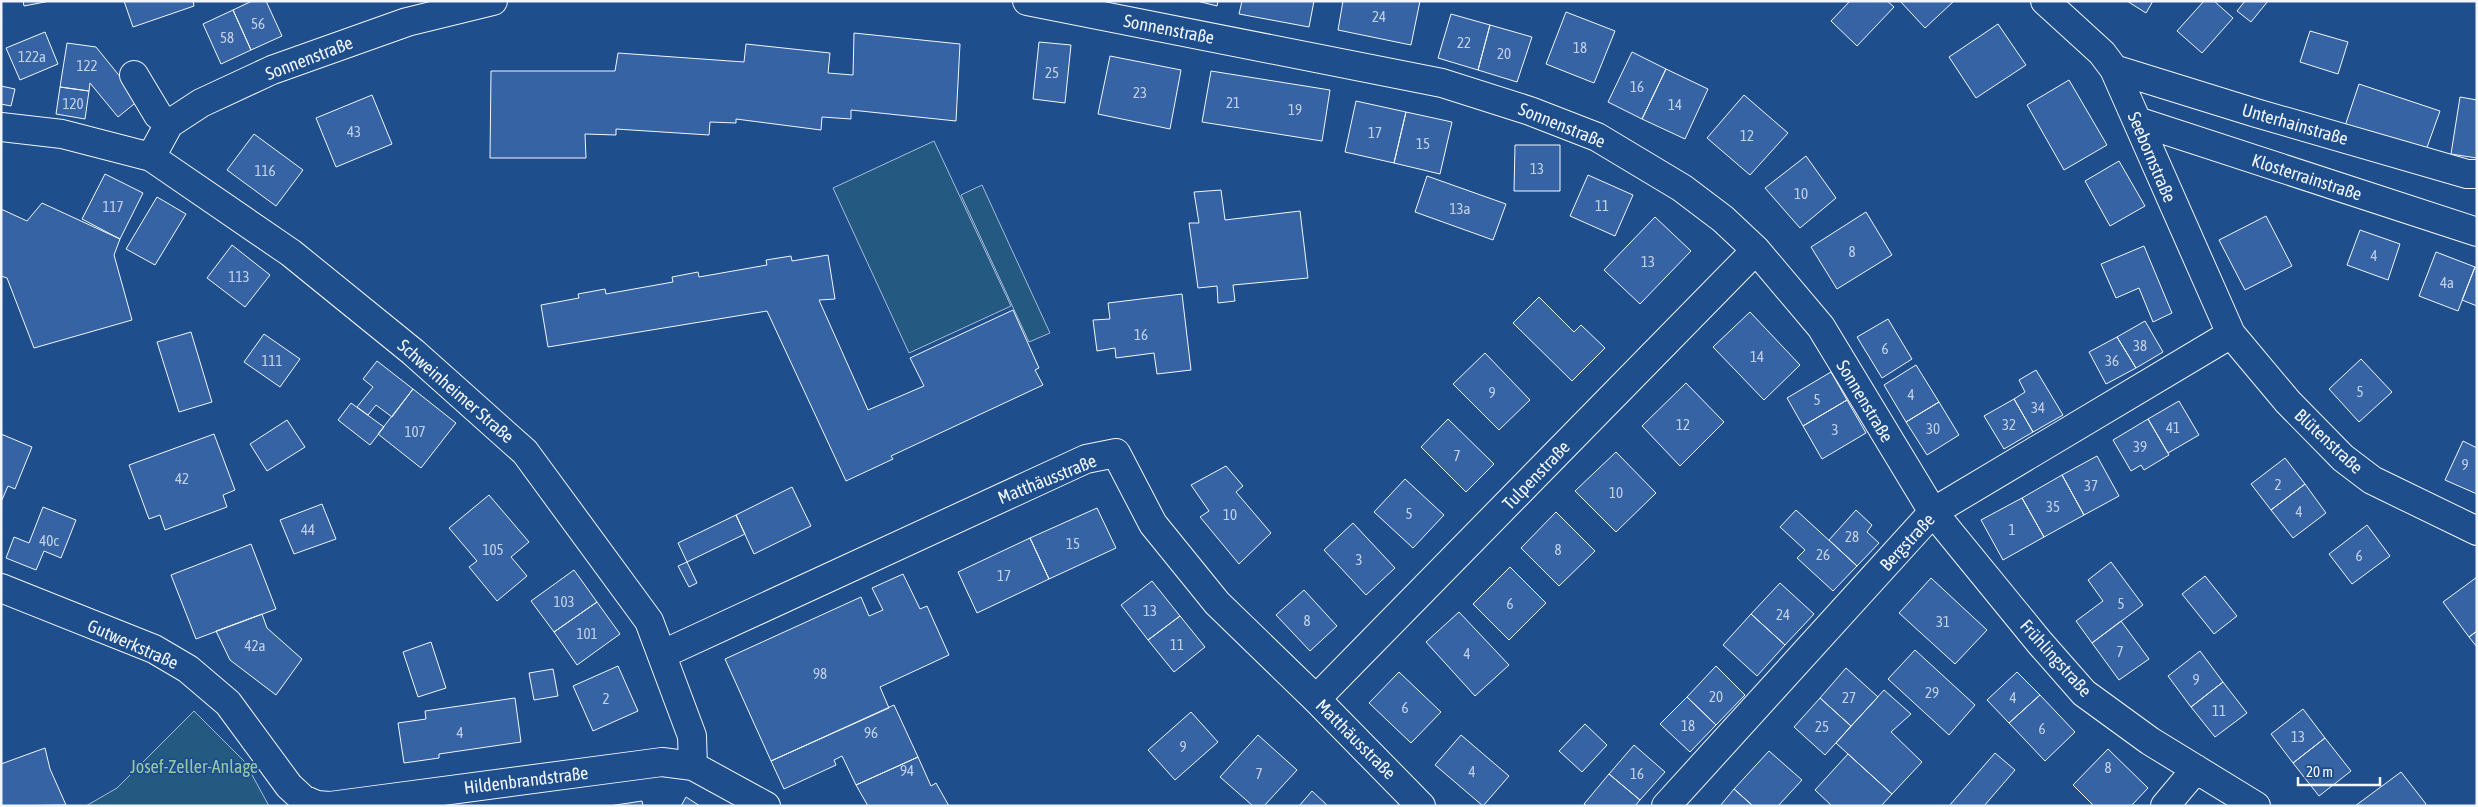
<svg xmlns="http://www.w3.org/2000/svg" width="2478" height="807" viewBox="0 0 2478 807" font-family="'Asap Condensed',sans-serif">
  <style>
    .green { fill: #245a82; stroke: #a8bbd7 }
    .building { fill: #3563a3; stroke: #f2f6ff }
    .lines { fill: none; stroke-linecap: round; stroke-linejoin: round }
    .minor-casing { stroke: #f2f6ff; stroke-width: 30 }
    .minor { stroke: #1f4e8c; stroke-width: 28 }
    .labels { text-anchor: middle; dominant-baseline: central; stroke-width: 4; stroke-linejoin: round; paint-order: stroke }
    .number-label { font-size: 15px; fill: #c3d1e8 }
    .street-label { font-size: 18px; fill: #f2f6ff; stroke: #1f4e8c }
    .park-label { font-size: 18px; fill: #97c8a6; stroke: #1f4e8c }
  </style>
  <rect width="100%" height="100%" fill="#1f4e8c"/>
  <path class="green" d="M934,141L1011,306L909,353L833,188Z
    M982,185L1050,333L1029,342L961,195Z
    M194,711L245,762L269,806H86L117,788Z"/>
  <path class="building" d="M23,1H50L24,6Z
    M124,1H193L194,6L133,27Z
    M252,1H266L282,36L251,50L233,10Z
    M1197,1H1218L1217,6Z
    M1242,1H1314L1309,27L1239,14Z
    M1343,1H1420L1411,45L1338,30Z
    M1850,1H1887L1894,7L1857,46L1831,21Z
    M1900,1H1954L1925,28Z
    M2127,1H2153L2146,13Z
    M2204,1H2214L2233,18L2202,53L2177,31Z
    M2245,1H2268L2251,22L2237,11Z
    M233,10L251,50L221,64L203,24Z
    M1566,12L1615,31L1594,83L1546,64Z
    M1451,14L1490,25L1478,70L1438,58Z
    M1998,24L2026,65L1976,98L1949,57Z
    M1490,25L1532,37L1517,82L1478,70Z
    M2310,31L2348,42L2338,74L2300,62Z
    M45,32L58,64L20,80L6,48Z
    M854,33L960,44L956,121L851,110V119L822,117L821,130L736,119V123L710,122L709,135L616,129V135L585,134L586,158H490L491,71H615L618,53L744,62L746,44L830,53L828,73L853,75Z
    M1039,42L1071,45L1065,103L1033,99Z
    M67,43L96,47L139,100L118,117L90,83L89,91L60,87Z
    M1632,52L1666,69L1642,119L1608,102Z
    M1110,56L1181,70L1170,129L1098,114Z
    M1666,69L1708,89L1685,139L1642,119Z
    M1211,71L1330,90L1322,141L1202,122Z
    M2069,80L2107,145L2064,170L2027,105Z
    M2359,84L2440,111L2425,153L2345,126Z
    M1,86L15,89L11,106L1,104Z
    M60,87L89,91L85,119L56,114Z
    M372,95L392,144L336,167L316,118Z
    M1744,95L1788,133L1750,175L1707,138Z
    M2460,97L2477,100V158L2451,154Z
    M1356,101L1406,112L1394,163L1345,152Z
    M1406,112L1452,122L1440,174L1394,163Z
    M254,134L303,170L276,206L227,170Z
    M1515,145H1560V191H1514Z
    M1806,156L1836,198L1800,228L1765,188Z
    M2119,161L2145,206L2110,226L2085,181Z
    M105,174L143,193L120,239L82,219Z
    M1588,175L1633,195L1615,236L1570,216Z
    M1427,176L1506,204L1493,240L1415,212Z
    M1221,190L1225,220L1300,211L1308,278L1233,285L1235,301L1218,303L1217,286L1198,288L1189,223H1199L1194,192Z
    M157,197L186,214L155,265L126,249Z
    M42,203L120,239L114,255L132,320L34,348L7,278L1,276V209L27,221Z
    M1866,212L1892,255L1837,289L1811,247Z
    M2266,216L2292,266L2245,290L2219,240Z
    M1655,217L1691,251L1640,304L1604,270Z
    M2360,230L2400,244L2388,280L2347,265Z
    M232,245L270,275L245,307L207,278Z
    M2144,246L2172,313L2153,322L2139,288L2116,298L2101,264Z
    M2436,252L2475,267L2458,311L2419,296Z
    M828,255L835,299L819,300L868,410L924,386L910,358L1013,310L1039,368L1035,370L1043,385L891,456L893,459L846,481L767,311L548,347L541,305L579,298L578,294L605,289L606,294L673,282L672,277L698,272L699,277L767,265L766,260L791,256L792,261Z
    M2475,267L2477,268V306L2462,300Z
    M1182,294L1191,370L1157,374L1154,353L1116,358L1115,348L1097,351L1093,320L1110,319L1108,303Z
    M1539,297L1574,332L1581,325L1605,348L1572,381L1513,323Z
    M1750,312L1800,365L1764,400L1713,347Z
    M1888,319L1912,359L1882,378L1857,337Z
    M2145,321L2163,352L2136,368L2117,337Z
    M191,332L212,402L179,412L157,342Z
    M264,334L300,359L280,387L244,362Z
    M2117,337L2136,368L2106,384L2089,352Z
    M1485,353L1530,400L1499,430L1453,384Z
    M2361,359L2392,392L2359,422L2329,389Z
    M377,361L413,389L392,417L376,405L368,415L357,407L373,387L363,379Z
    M1916,365L1939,402L1906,422L1884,385Z
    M2036,370L2063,415L2033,432L2014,399L2025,392L2019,380Z
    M1831,372L1847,400L1803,426L1787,398Z
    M1686,383L1724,422L1680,466L1642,426Z
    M413,389L456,423L421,468L378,434Z
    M2014,399L2033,432L2004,449L1984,416Z
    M1847,400L1866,433L1822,459L1803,426Z
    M2179,401L2199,435L2168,453L2148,419Z
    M1939,402L1959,435L1927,455L1906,422Z
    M351,403L384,427L370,445L338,420Z
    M1448,419L1494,464L1466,492L1421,447Z
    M2148,419L2169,455L2144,470L2141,465L2131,471L2113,440Z
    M287,420L305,447L267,471L250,444Z
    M1,434L32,447L15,489L8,486L1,502Z
    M214,434L235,490L223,495L227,507L165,530L160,515L149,519L129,465Z
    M2463,441L2477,448V494L2445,480Z
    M1616,452L1656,493L1616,532L1575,491Z
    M2097,456L2119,496L2084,515L2062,475Z
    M2285,458L2305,484L2271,510L2251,484Z
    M1226,466L1243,486L1236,492L1271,533L1239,564L1200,517L1209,511L1191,485Z
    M2062,475L2084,515L2044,537L2022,498Z
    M1405,479L1444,515L1413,548L1374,512Z
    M2305,484L2326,513L2293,538L2271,510Z
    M792,487L811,526L754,554L736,515Z
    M489,495L529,542L511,557L527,576L497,601L469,567L477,561L449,528Z
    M2022,498L2044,537L2003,560L1981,520Z
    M322,504L336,539L294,554L280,520Z
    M43,507L76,520L61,558L44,551L36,570L6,558L14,537L29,543Z
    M1097,508L1116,548L1049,579L1030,538Z
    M1796,510L1857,566L1833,591L1797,558L1805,550L1780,527Z
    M1856,510L1872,525L1867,532L1879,543L1857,566L1829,540Z
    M1556,512L1595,551L1559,586L1521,548Z
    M736,515L745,534L687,562L678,543Z
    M1353,523L1395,568L1366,595L1324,550Z
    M2367,525L2390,556L2352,584L2329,554Z
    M1030,538L1049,579L977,613L958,572Z
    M251,544L276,609L196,639L171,575Z
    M687,562L697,583L689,587L678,566Z
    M2111,562L2143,605L2092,643L2076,621L2103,601L2088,580Z
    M1510,567L1546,603L1509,640L1473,604Z
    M574,570L597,602L554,632L531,601Z
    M903,574L920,609L927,606L949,655L880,687L889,708L771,761L725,659L861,597L869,616L883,610L872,588Z
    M2205,576L2237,616L2214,634L2182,594Z
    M2477,577V631L2469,637L2443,602Z
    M1931,578L1987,630L1955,664L1899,613Z
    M1152,581L1180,616L1148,640L1121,605Z
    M1780,583L1814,614L1785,645L1751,614Z
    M1304,590L1337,626L1310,651L1276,615Z
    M597,602L620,634L577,665L554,632Z
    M1459,612L1509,665L1475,696L1426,642Z
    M262,614L267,628L302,659L276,695L230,660L216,631Z
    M1751,614L1785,645L1757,676L1723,645Z
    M1180,616L1205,647L1174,672L1148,640Z
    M2121,621L2149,659L2119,680L2092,643Z
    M2477,631V647L2469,637Z
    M431,642L446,688L418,697L403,652Z
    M1915,650L1975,705L1949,735L1888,679Z
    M2200,651L2223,682L2191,707L2168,676Z
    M618,666L638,711L593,731L573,686Z
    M1716,666L1745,695L1716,725L1687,697Z
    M1846,668L1878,697L1851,726L1820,698Z
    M553,669L558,696L534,700L529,673Z
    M1399,672L1441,712L1411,743L1369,703Z
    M2017,672L2040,695L2009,723L1987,700Z
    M2223,682L2247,713L2215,737L2191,707Z
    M1884,690L1911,714L1891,732L1922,762L1892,794L1836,743Z
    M2040,695L2075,732L2045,761L2009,723Z
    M1687,697L1716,725L1690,752L1660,724Z
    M515,698L521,742L439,754V758L404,763L398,723L426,719L425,711Z
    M1820,698L1851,726L1825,755L1794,727Z
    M894,705L918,757L856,785L842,756L834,760L836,765L784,789L771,761Z
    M2303,709L2325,738L2293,763L2271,734Z
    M1191,712L1218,742L1175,780L1148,750Z
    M1585,724L1607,745L1582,772L1559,751Z
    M1258,735L1297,770L1264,806H1253L1220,777Z
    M1461,735L1509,776L1483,806L1435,765Z
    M2325,738L2351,771L2319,796L2293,763Z
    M1634,745L1665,772L1640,800L1609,774Z
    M45,748L50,769L66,805L1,806V764Z
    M2108,749L2148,788L2131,806H2094L2073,785Z
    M1769,751L1802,780L1778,806H1753L1734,789Z
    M1995,753L2015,770L1984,806H1949Z
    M1848,754L1892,794L1881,806H1832L1815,790Z
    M918,757L931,786L936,783L949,806H868L856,785Z
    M2401,772L2426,804L2424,806H2355Z
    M1609,774L1640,800L1635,806H1587L1584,804Z
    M1734,789L1753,806H1720Z
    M1312,791L1328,806H1299Z
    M686,797L700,806H681Z
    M642,801L643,806H609Z"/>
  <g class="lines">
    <defs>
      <path id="minor" d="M1027,1L1442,83L1530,111L1597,137L1682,188L1723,219L1756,250L1821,327L1933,512L2040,643L2084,693L2150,741L2256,806
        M2045,1L2102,53L2114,69L2231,334L2288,402L2343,458L2372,480L2477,531
        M2114,69L2256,113L2467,174H2477
        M134,75L158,115L169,124
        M2137,121L2477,232
        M1,127L62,134L151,157L291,253L413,352L525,452L649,621L692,736L693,766
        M151,157L169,124L201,103L272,70L407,22L493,1
        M1,588L154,649L188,669L228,703L289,786L303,799L317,805L330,806L662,762L693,766L766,806
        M663,654L1086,459L1116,453L1153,524L1217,603L1316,699L1421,806
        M1316,699L1756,250
        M1666,806L1933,512L2231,334
        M2165,806L2196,769"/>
    </defs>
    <use href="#minor" class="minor-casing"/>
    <use href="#minor" class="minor"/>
  </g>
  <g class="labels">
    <g class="number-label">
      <text x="1379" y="16">24</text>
      <text x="258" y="23">56</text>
      <text x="227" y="37">58</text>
      <text x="1464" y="42">22</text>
      <text x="1580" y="47">18</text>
      <text x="1504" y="53">20</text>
      <text x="32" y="56">122a</text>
      <text x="87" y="65">122</text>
      <text x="1052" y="72">25</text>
      <text x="1637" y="86">16</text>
      <text x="1140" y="92">23</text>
      <text x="1233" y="102">21</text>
      <text x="73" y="103">120</text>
      <text x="1675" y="104">14</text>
      <text x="1295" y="109">19</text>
      <text x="354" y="131">43</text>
      <text x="1375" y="132">17</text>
      <text x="1747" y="135">12</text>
      <text x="1423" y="143">15</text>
      <text x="1537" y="168">13</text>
      <text x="265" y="170">116</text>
      <text x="1801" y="193">10</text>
      <text x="1602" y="205">11</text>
      <text x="113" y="206">117</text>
      <text x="1460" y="208">13a</text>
      <text x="1852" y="251">8</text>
      <text x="2374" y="255">4</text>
      <text x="1648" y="261">13</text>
      <text x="239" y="276">113</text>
      <text x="2447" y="282">4a</text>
      <text x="1141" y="334">16</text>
      <text x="2140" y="345">38</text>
      <text x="1885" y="348">6</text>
      <text x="1757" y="356">14</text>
      <text x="272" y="360">111</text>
      <text x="2112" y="360">36</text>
      <text x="2360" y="391">5</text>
      <text x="1492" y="392">9</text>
      <text x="1911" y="394">4</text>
      <text x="1817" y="399">5</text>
      <text x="2038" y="407">34</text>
      <text x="1683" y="424">12</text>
      <text x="2009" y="424">32</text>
      <text x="2173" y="427">41</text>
      <text x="1933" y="428">30</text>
      <text x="1835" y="429">3</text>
      <text x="415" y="431">107</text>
      <text x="2140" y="446">39</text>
      <text x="1457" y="455">7</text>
      <text x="2465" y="464">9</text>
      <text x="182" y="478">42</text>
      <text x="2278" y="484">2</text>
      <text x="2091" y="485">37</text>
      <text x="1616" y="492">10</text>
      <text x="2053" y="506">35</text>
      <text x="2299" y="511">4</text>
      <text x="1409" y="513">5</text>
      <text x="1230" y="514">10</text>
      <text x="308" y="529">44</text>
      <text x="2012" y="529">1</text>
      <text x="1852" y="536">28</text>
      <text x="49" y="540">40c</text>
      <text x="1073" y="543">15</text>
      <text x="493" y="549">105</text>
      <text x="1558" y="549">8</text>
      <text x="1823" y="554">26</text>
      <text x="2359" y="555">6</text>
      <text x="1359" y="559">3</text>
      <text x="1004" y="575">17</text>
      <text x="564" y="601">103</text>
      <text x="1510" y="603">6</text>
      <text x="2121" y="603">5</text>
      <text x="1150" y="610">13</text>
      <text x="1783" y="614">24</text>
      <text x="1307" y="620">8</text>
      <text x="1943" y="621">31</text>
      <text x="587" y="633">101</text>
      <text x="1177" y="644">11</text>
      <text x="255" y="645">42a</text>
      <text x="2120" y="651">7</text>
      <text x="1467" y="653">4</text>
      <text x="820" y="673">98</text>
      <text x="2196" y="679">9</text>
      <text x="1932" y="692">29</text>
      <text x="1716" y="696">20</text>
      <text x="1849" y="697">27</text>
      <text x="2013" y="697">4</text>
      <text x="606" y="698">2</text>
      <text x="1405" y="707">6</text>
      <text x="2219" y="710">11</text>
      <text x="1688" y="725">18</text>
      <text x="1822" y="726">25</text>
      <text x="2042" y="728">6</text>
      <text x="460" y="732">4</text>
      <text x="871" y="732">96</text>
      <text x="2298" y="736">13</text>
      <text x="1183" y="746">9</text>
      <text x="2108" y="767">8</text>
      <text x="907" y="770">94</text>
      <text x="1472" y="771">4</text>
      <text x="1259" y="773">7</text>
      <text x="1637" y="773">16</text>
    </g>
    <g class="street-label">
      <text transform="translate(1169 29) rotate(11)">Sonnenstraße</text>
      <text transform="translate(309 58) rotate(-21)">Sonnenstraße</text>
      <text transform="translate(2295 124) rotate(16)">Unterhainstraße</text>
      <text transform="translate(1562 125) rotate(22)">Sonnenstraße</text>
      <text transform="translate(2152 157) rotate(67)">Seebornstraße</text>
      <text transform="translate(2307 177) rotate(18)">Klosterrainstraße</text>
      <text transform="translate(456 391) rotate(41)">Schweinheimer Straße</text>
      <text transform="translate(1865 401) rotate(59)">Sonnenstraße</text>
      <text transform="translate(2329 441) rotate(43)">Blütenstraße</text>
      <text transform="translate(1536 475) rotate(-46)">Tulpenstraße</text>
      <text transform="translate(1047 479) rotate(-22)">Matthäusstraße</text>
      <text transform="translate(1907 542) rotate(-47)">Bergstraße</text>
      <text transform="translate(133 644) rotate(24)">Gutwerkstraße</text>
      <text transform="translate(2056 658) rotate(48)">Frühlingstraße</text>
      <text transform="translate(1356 739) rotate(45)">Matthäusstraße</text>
      <text transform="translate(526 780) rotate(-7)">Hildenbrandstraße</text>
    </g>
    <g class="park-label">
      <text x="194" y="766">Josef-Zeller-Anlage</text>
    </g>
  </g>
  <rect width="2478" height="807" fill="none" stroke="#f2f6ff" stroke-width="5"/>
  <path d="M2298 777v8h82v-8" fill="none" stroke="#f2f6ff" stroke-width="2.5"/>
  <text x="2306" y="777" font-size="15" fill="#f2f6ff" stroke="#1f4e8c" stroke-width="4" paint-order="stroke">20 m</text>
</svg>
